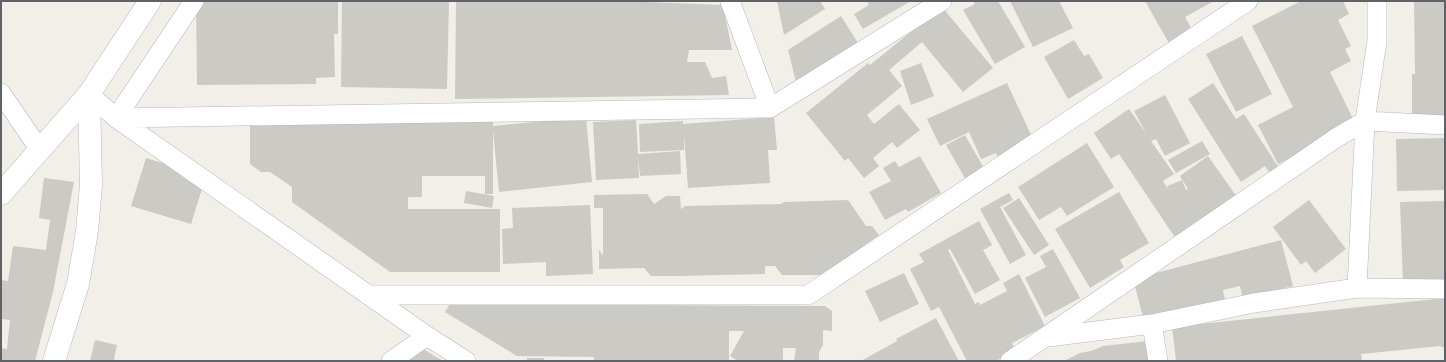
<svg xmlns="http://www.w3.org/2000/svg" width="1446" height="362" viewBox="0 0 1446 362" font-family="Mulish,sans-serif">
  <style>
    .building { fill: #cccac5 }
    .lines { fill: none; stroke-linecap: round; stroke-linejoin: round }
    .street-casing { stroke: #b5b8bc; stroke-width: 20 }
    .secondary-casing { stroke: #b6babf; stroke-width: 23 }
    .street { stroke: #fff; stroke-width: 19 }
    .secondary { stroke: #fff; stroke-width: 22 }
  </style>
  <rect width="100%" height="100%" fill="#f1efe8"/>
  <path class="building" d="M196,1H338V34H334L335,77L316,78V84L197,85Z
    M342,1H449L447,89L341,87Z
    M456,1H619L723,5L732,50H689L687,62H705L712,78L726,76L729,95L455,99Z
    M777,1H820L825,9L784,35Z
    M867,1H911L863,29L854,14L869,5Z
    M973,1H998L1025,47L995,64L963,10L975,4Z
    M1010,1H1059L1073,28L1033,47Z
    M1145,1H1214L1185,17L1193,31L1170,45Z
    M1301,1H1343L1349,14L1338,20L1351,46L1345,49L1351,61L1330,72L1356,125L1278,164L1258,125L1293,107L1252,26Z
    M1414,1H1445V118H1412V74H1415Z
    M942,7L993,68L963,92L922,42L889,70L902,86L867,115L874,124L899,104L920,130L897,148L892,142L873,158L879,166L864,178L848,158L845,161L806,113L868,63L870,65Z
    M841,16L858,43L796,82L788,50Z
    M1242,36L1272,94L1236,112L1206,54Z
    M1074,40L1084,56L1089,54L1103,78L1068,99L1044,57Z
    M921,63L934,96L911,105L900,71Z
    M1007,83L1033,139L997,156L996,153L981,159L969,132L940,146L927,119Z
    M1213,83L1236,119L1244,114L1279,168L1270,174L1265,166L1241,182L1188,99Z
    M1165,95L1190,143L1165,156L1156,139L1151,141L1174,174L1163,181L1170,192L1167,186L1182,180L1186,190L1188,189L1180,176L1208,156L1237,197L1180,245L1119,154L1111,159L1094,133L1129,109L1146,133L1134,111Z
    M586,117L592,182L499,192L493,131V194H485V176H422V197H408V209H500V272H390L292,202V187L270,172H261L250,164V120L493,119V126Z
    M774,117L777,150H768L770,183L688,188L684,136V150L640,152L639,124L683,121V124Z
    M636,120L638,154L680,151L681,174L640,176L638,157L639,178L596,180L593,122Z
    M965,135L985,170L966,180L946,145Z
    M1445,138L1444,190L1397,191L1396,139Z
    M1202,141L1210,154L1176,173L1168,160Z
    M1087,143L1114,187L1067,216L1061,207L1039,220L1018,187Z
    M920,156L941,193L908,212L906,209L885,220L869,192L891,181L883,168L895,161L899,167Z
    M146,158L206,176L191,224L131,206Z
    M44,178L74,182L53,292L35,361H1V348L7,349L10,320L1,319V280L8,281L13,246L46,250L50,220L39,218Z
    M466,191L494,196L492,208L464,203Z
    M1119,192L1149,243L1120,260L1124,267L1090,288L1055,229Z
    M1009,193L1013,200L1000,207L1026,255L1010,264L980,209Z
    M647,194L654,204L666,196H680L681,209L685,206L781,204L784,202L848,200L866,226H872L879,235L837,265V275H782L775,266H765V274L678,276H651L644,268L599,269V249L603,256V208H594V195Z
    M1019,198L1049,245L1034,255L1003,208Z
    M1309,200L1346,249L1315,273L1306,261L1301,265L1273,227Z
    M1445,201V280L1403,281L1400,202Z
    M590,205L593,274L546,276V262L503,264L502,229L513,228L512,208Z
    M979,221L992,245L983,250L1000,280L975,294L950,249L948,250L975,304L979,302L980,305L1007,291L1003,283L1019,274L1045,326L1012,343L1016,351L996,361H967L939,307L931,311L910,269L924,262L919,254Z
    M1281,240L1293,286L1243,299L1240,286L1223,290L1225,299L1144,321L1133,279Z
    M1053,249L1080,298L1045,317L1025,278L1046,267L1040,256Z
    M904,273L919,304L880,322L865,291Z
    M1445,298V347H1441V346L1361,354L1362,361H1176L1172,327Z
    M450,304L825,306L832,311V331L823,330V345L819,352V361H794L796,348H783V361H738L730,356L744,331H729V361H594V357L517,356L445,312Z
    M936,318L959,361H861L897,341L896,339Z
    M95,340L117,345L114,359L118,361H90Z
    M1156,340L1161,361H1064L1080,353L1091,351L1103,346Z
    M418,346L443,361H409Z
    M527,358H544V361H527Z"/>
  <g class="lines">
    <defs>
      <path id="street" d="M194,1L116,118L770,108L942,1
        M730,1L770,108
        M1,93L40,150
        M89,94L116,118L427,336L466,361
        M1357,288L1365,121L1445,125
        M368,295H808L1248,1
        M1152,324L1158,361
        M1048,337L1152,324L1254,303L1357,288L1445,289
        M391,361L427,336
        M1010,361L1336,138L1365,121L1377,41V1"/>
      <path id="secondary" d="M1,194L89,94L150,1
        M54,361L78,284L87,231L91,185L89,94"/>
    </defs>
    <use href="#street" class="street-casing"/>
    <use href="#secondary" class="secondary-casing"/>
    <use href="#street" class="street"/>
    <use href="#secondary" class="secondary"/>
  </g>
  <rect width="1446" height="362" fill="none" stroke="#5f6368" stroke-width="4"/>
</svg>
